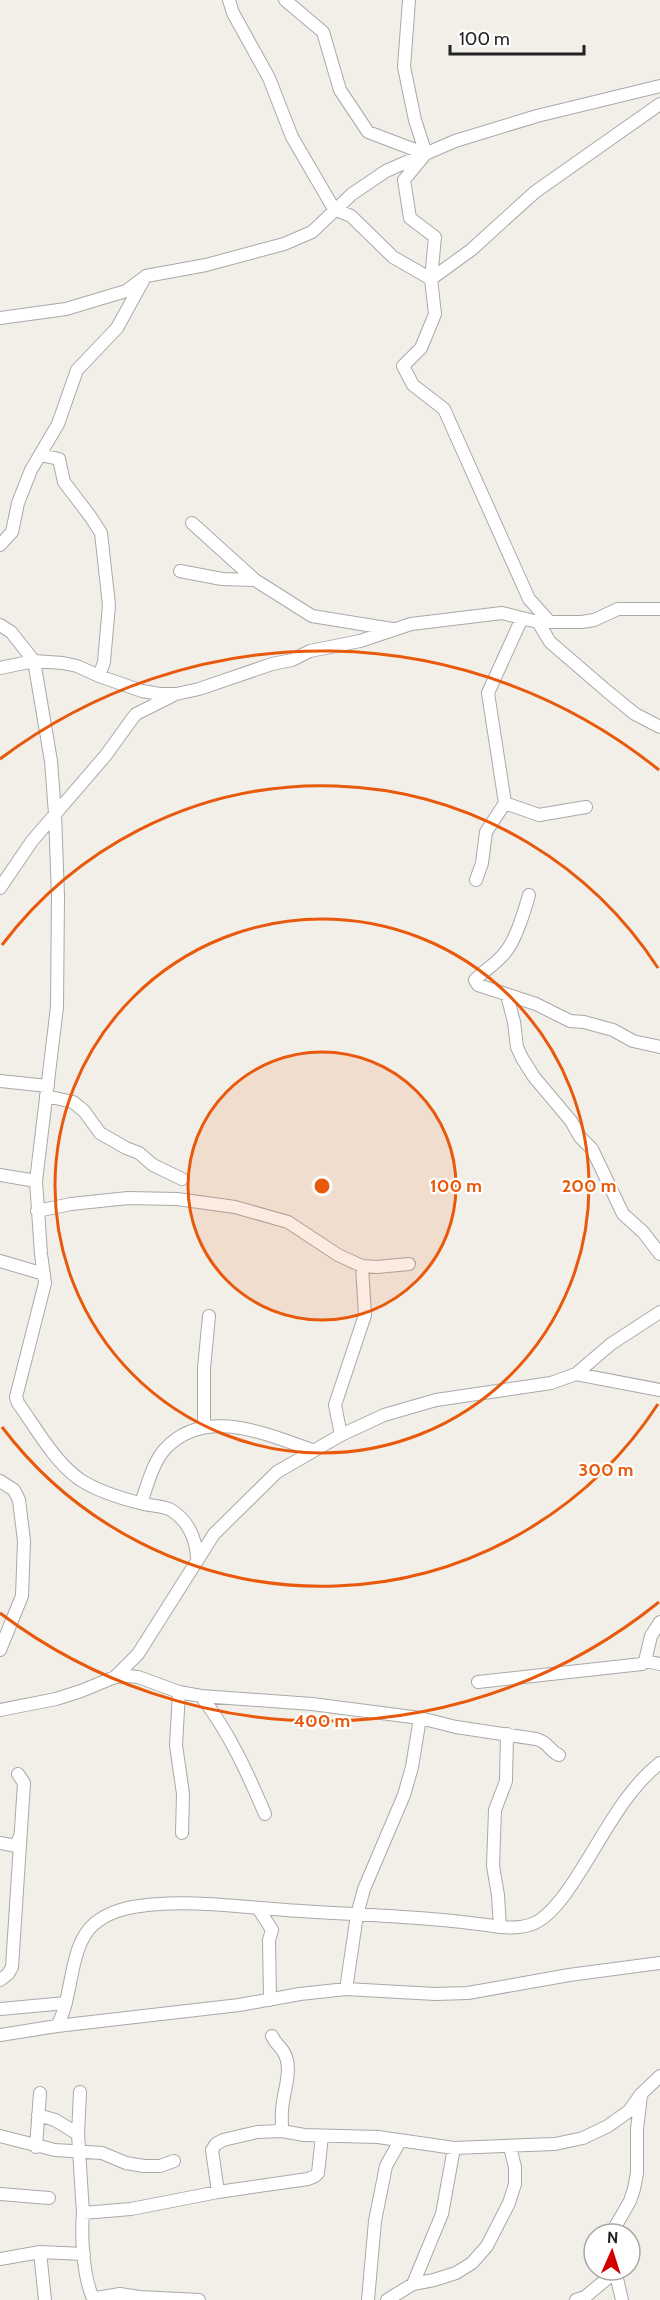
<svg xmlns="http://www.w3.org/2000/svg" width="660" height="2300" viewBox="0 0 660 2300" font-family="Cabin,sans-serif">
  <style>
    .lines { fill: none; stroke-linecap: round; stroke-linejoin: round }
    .minor-casing { stroke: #a9a9a9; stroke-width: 14 }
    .minor { stroke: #fff; stroke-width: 12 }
    .ring { fill: none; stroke: #e8590c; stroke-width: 3 }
    .centre { fill: #e8590c; stroke: #fff; stroke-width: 3 }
    .ring-label { font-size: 18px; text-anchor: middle; font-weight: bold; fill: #e8590c; stroke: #fff; stroke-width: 4.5; stroke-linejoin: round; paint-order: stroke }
  </style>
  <rect width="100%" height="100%" fill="#f2efe9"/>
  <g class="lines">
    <defs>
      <path id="minor" d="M229,0L233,13L269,78L292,137L334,209L351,216L393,257L431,279L471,250L535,192L660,104
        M285,0L323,32L340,90L368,132L426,154
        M409,0L404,67L415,120L426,154
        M423,157L404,180L410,218L435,237L431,279L435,314L421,348L403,366L413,385L444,409L529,599L549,621
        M0,318L66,309L126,291L146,276L206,265L284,244L312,232L352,194L386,171L455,141L537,116L660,86
        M40,455L59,459L64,482L90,516L101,533L109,605L104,662L99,676
        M192,523L255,580L312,616L392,629
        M0,545L12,532L18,503L31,470L58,424L77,370L117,328L144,279
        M180,571L222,579L255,580
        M522,618L488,693L505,803L539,815L586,807
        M538,622L550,642L608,692L635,714L660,727
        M0,625L11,632L34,661L51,761L55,814L58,896L57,1007L36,1181L41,1254L45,1283L16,1397L18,1403C36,1428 54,1461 79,1479C97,1491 123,1499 144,1504C152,1506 164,1506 171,1510C188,1520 196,1539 197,1557
        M0,668L34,661L63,663L77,666L99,676L142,691L160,694H176L199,689L272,664L292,660L310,651L360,641L411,624L502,613L538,622H582L594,620L618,609H660
        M476,880L482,863L486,832L505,803
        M0,888L32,841L106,755L132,719L136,714L172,696
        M529,895C524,912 516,941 503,955C495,964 484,971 475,980L478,985L536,1004L570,1021L584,1022L613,1030L633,1041L660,1047
        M507,995L514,1022L517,1047L522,1058L534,1077L571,1121L580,1137L592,1149L623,1214L643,1232L660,1254
        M0,1081L48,1086
        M46,1096L73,1102L84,1111L100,1133L126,1148L139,1153L153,1165L182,1179
        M0,1175L36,1181
        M37,1211L71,1204L128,1198L177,1199L235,1207L288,1222L338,1255L362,1266L377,1267L409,1264
        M0,1261L44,1274
        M576,1374L611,1344L660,1312
        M204,1427V1368L209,1316
        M341,1435L335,1405L365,1315L362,1266
        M0,1481L14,1490L19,1500L24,1541L22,1596L0,1650
        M141,1503C147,1486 153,1462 165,1449C204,1406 266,1434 312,1450
        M645,1661L660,1664
        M115,1677L138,1654L214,1534L277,1472L341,1435L384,1415L436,1400L551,1383L576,1374L660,1390
        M478,1682L642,1664L645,1661L651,1636L660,1622
        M179,1692L176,1745L183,1794L182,1833
        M201,1696C229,1732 247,1772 265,1814
        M0,1710L56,1699L81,1691L115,1677L129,1676L138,1677L179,1692L201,1696L312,1704L420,1718L456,1727L536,1739C549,1742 549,1751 559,1755
        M0,1843L16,1846L20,1836
        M258,1908L272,1930L269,1940L270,2000
        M500,1927L498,1895L493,1866L495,1810L506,1781L507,1734
        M0,1980L8,1974L12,1967L24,1783L18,1774
        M346,1989L357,1915L364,1889L404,1795L412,1767L420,1718
        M0,2009L66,2003
        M57,2026C74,1996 68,1947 94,1924C107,1913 123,1908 140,1906C184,1899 241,1907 286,1910C356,1915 431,1916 500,1927C514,1928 528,1928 540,1920C555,1910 567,1892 576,1878C602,1839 623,1792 660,1763
        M0,2035L57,2026L239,2005L300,1994L346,1989L435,1994L468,1993L569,1975L660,1963
        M272,2036C275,2043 279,2045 283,2051C293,2066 285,2087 283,2102C281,2112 282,2122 282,2131
        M80,2092L78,2134L83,2213C81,2236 83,2274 92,2296L96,2298L120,2294L139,2297L199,2300
        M38,2115L55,2120L78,2134
        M0,2136L55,2150L102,2153L126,2163L144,2166H160L174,2161
        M36,2147L40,2093
        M218,2192L212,2150L216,2144L223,2140L257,2132L282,2131L304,2135L378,2137L454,2148L555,2144L583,2138L608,2126L629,2111L641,2094L660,2076
        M0,2194L49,2198
        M83,2213L131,2209L218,2192L308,2179L315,2176L318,2173L322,2136
        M611,2234L630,2201L634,2189L637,2173V2129L641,2095
        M40,2252L45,2300
        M0,2259L40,2252L84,2254
        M615,2270L622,2300
        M413,2284L442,2214L454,2148
        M368,2300L375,2221L386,2166L400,2141
        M387,2300L413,2284L434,2280L456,2273L472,2263L487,2246L509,2203L515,2184V2167L510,2147
        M576,2300L585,2297L615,2272"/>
    </defs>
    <use href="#minor" class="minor-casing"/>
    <use href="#minor" class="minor"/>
  </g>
  <circle cx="322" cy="1186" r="134" fill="#e8590c" fill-opacity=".12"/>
  <g class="ring">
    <circle cx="322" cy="1186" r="134"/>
    <circle cx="322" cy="1186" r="267"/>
    <path d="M658 1404A401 401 0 0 1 2 1427M2 945A401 401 0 0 1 658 968"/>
    <path d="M659 1602A535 535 0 0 1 0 1613M0 759A535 535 0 0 1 659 770"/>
  </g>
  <circle cx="322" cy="1186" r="9" class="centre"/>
  <g class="ring-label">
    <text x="456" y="1192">100 m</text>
    <text x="589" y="1192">200 m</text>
    <text x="606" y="1476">300 m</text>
    <text x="322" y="1727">400 m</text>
  </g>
  <g transform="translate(612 2252) rotate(3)"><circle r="28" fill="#ffffff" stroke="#a7a7a7" stroke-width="1.5"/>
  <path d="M0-4.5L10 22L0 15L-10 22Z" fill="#d40000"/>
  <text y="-9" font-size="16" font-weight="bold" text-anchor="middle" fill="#222222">N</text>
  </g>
  <path d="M450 45v9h134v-9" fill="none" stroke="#222222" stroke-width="3"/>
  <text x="459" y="45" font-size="18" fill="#222222" stroke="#ffffff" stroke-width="4.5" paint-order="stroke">100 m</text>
</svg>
